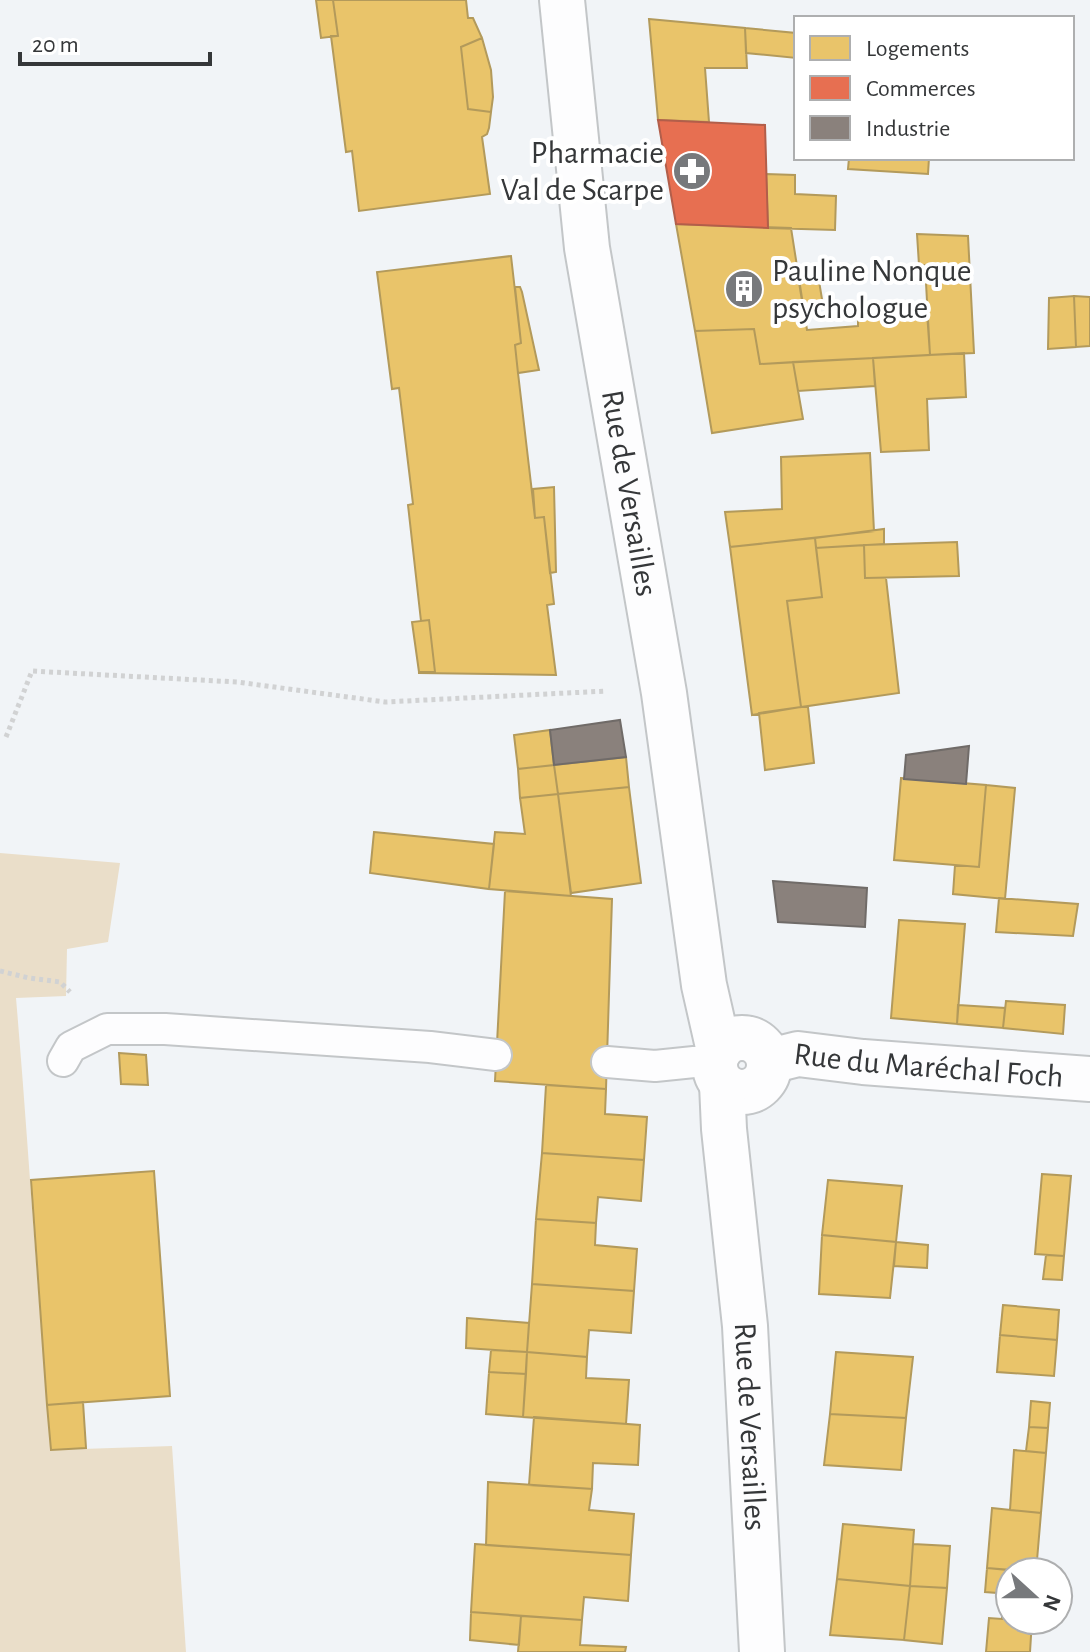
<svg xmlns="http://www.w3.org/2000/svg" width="1090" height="1652" viewBox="0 0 1090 1652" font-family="'Alegreya Sans',sans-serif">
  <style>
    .green { fill: #eadec9 }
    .homes { fill: #e9c46a; stroke: #b39a5b; stroke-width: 2 }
    .shops { fill: #e76f51; stroke: #b25e4a; stroke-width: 2 }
    .industry { fill: #8a817c; stroke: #706b68; stroke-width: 2 }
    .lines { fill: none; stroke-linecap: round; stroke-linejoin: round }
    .service-casing { stroke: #c3c6c8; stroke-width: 34 }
    .minor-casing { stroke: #c3c6c8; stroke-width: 48 }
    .tertiary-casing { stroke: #c3c6c8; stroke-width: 48 }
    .path { stroke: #d1d2d3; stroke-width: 5; stroke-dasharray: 4 4; stroke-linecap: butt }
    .service { stroke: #fdfdfe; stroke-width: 30 }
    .minor { stroke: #fdfdfe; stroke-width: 44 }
    .tertiary { stroke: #fdfdfe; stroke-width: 44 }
    .labels { text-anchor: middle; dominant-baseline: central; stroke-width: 8; stroke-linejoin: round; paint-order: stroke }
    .poi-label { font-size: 32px; fill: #353739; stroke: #fff; text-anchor: end }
    .street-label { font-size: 32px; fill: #353739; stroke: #fff }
  </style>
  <rect width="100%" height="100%" fill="#f1f4f7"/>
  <path class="green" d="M0,853L120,863L108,942L67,949L66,996L16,998C29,1149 37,1300 52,1450L172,1446L186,1652H0Z"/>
  <path class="homes" d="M316,0H333L338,36L321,38Z
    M333,0H466L468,18H473L482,38L461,47L468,109L491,112L489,128L487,134L482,137L490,194L359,211L352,151L346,152L331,36H338Z
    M649,19L745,28L747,68H705L709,122L658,120Z
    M745,28L796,33V58L746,53Z
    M482,38L491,70L493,97L491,112L468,109L461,47Z
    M849,158H929L928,174L848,169Z
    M766,174L795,175V194L836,196L835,230L768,228Z
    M676,224L791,228L807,330L858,326V317L927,312L930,355L760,364L754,329L695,331Z
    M917,234L968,236L974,353L930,355L925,265H919Z
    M511,256L521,343L515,345L518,373L535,518L544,517L554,604L547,605L556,675L418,673L435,672L429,620L421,621L408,505L413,504L399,388L392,389L377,272Z
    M817,269L823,305L803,307L797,270Z
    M515,287H520L522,292L539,370L518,373L515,345L521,343Z
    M1074,296L1076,347L1048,349L1049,298Z
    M1074,296L1090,297V346L1076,347Z
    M754,329L760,364L793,362L803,419L712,433L695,331Z
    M964,353L966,397L927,399L929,450L881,452L873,358Z
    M873,358L875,386L798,391L793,362Z
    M870,453L874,531L730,547L725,512L782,509L781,457Z
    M554,487L556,572L550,573L544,517L535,518L533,489Z
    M884,529V544L816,548L815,538Z
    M815,538L822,597L787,601L801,707L752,715L730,547Z
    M957,542L959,576L865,578L864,545Z
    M864,545L865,578H886L899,693L801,707L787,601L822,597L816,548Z
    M429,620L435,672H419L412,622Z
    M801,707H808L814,763L765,770L759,713Z
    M550,730L554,765L518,769L514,735Z
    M626,757L629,787L558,794L554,765Z
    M554,765L558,794L520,798L518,769Z
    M901,778L986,785L979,867L894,860Z
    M986,785L1015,788L1005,899L953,894L955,865L979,867Z
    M629,787L641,883L571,893L558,794Z
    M558,794L571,896L489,889L495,832L525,834L520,798Z
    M374,832L494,844L489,889L370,873Z
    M505,891L612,899L606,1089L495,1081Z
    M999,898L1078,904L1073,936L996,932Z
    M899,920L965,924L957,1024L891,1018Z
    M1006,1001L1065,1005L1063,1034L1003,1028Z
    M958,1005L1005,1008L1003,1028L957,1024Z
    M119,1053L146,1055L148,1085L121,1084Z
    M546,1085L606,1089L605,1114L647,1117L644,1160L542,1153Z
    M542,1153L644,1160L641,1201L598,1197L596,1223L536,1219Z
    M154,1171L170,1396L47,1405L31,1180Z
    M1042,1174L1071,1176L1064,1256L1035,1254Z
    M828,1180L902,1186L896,1242L822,1235Z
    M536,1219L596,1223L595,1245L637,1249L634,1291L532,1284Z
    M822,1235L896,1242L890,1298L819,1294Z
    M896,1242L928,1245L927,1268L894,1266Z
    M1046,1255L1064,1256L1062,1280L1043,1279Z
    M532,1284L634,1291L631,1333L589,1330L587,1357L527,1352Z
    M1003,1305L1059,1310L1057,1340L1000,1335Z
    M467,1318L529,1323L527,1352L466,1348Z
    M1000,1335L1057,1340L1054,1376L997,1372Z
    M491,1350L527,1352L526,1374L489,1372Z
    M527,1352L587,1357L586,1378L629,1380L626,1424L523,1417Z
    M836,1352L913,1357L906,1418L830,1414Z
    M489,1372L526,1374L523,1417L486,1414Z
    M1031,1401L1050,1403L1048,1428L1029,1427Z
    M83,1402L86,1448L51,1450L47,1405Z
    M830,1414L906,1418L901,1470L824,1465Z
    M534,1417L640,1425L638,1465L593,1463L592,1489L529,1485Z
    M1029,1427L1048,1428L1046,1453L1026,1451Z
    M1014,1450L1046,1453L1041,1513L1010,1510Z
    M488,1482L592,1489L589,1510L634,1514L631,1555L486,1545Z
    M992,1508L1041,1513L1036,1572L987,1568Z
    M843,1524L914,1530L910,1586L837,1579Z
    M475,1544L631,1555L628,1601L584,1597L582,1620L471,1612Z
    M913,1544L950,1546L947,1588L910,1586Z
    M987,1568L1027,1572H1010V1594L985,1592Z
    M837,1579L910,1586L904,1640L830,1635Z
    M910,1586L947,1588L942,1644L904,1640Z
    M1003,1593L1010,1594V1620H1032L1030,1652H986L989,1618L1002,1619Z
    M471,1612L521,1616L519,1645L470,1640Z
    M521,1616L582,1620L580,1645L626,1647L625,1652H518Z"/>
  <path class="shops" d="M658,120L765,125L768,228L676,224Z"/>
  <path class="industry" d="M620,720L626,757L554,765L550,730Z
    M969,746L966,784L904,779L906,755Z
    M773,881L867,888L865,927L778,922Z"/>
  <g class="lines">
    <defs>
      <path id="service" d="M63,1061L71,1047L107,1029H165L430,1047L496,1055
        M607,1062L655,1066L694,1062H715"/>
      <g id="minor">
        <path id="s1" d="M770,1061L798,1054L863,1062L1090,1079"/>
      </g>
      <g id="tertiary">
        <path id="s2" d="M562,0L587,248L664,693L704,985L719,1051"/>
        <circle cx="742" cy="1065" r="27"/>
        <path id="s3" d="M722,1084L724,1129L745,1326L762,1652"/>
      </g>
    </defs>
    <use href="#service" class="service-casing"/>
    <use href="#minor" class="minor-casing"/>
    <use href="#tertiary" class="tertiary-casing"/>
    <path class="path" d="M6,737L32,671L237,682L385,702L607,691
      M0,971L29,978L60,982L70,992"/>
    <use href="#service" class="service"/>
    <use href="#minor" class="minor"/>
    <use href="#tertiary" class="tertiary"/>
  </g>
  <defs>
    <symbol id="pharmacy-disc" viewBox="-11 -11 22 22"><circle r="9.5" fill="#77797c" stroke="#fff"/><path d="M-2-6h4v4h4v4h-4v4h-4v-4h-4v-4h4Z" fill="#fff"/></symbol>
    <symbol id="building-disc" viewBox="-11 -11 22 22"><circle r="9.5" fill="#77797c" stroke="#fff"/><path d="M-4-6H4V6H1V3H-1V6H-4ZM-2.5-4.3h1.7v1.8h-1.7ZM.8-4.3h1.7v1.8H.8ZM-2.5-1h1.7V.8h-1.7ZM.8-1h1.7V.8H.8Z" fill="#fff"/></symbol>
  </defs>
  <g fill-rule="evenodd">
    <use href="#pharmacy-disc" x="670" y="149" width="44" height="44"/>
    <use href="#building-disc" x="722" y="267" width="44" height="44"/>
  </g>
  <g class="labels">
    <g class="poi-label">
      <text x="664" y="153">Pharmacie<tspan x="664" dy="37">Val de Scarpe</tspan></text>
      <text x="772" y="271" text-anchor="start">Pauline Nonque<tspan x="772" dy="37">psychologue</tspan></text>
    </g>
    <g class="street-label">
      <text stroke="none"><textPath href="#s2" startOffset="498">Rue de Versailles</textPath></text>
      <text stroke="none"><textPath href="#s1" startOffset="160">Rue du Maréchal Foch</textPath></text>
      <text stroke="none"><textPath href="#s3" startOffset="344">Rue de Versailles</textPath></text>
    </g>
  </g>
  <rect x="794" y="16" width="280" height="144" fill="#ffffff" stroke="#aeafb0" stroke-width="2"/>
  <rect x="810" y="36" width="40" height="24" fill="#e9c46a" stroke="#aeafb0" stroke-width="2"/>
  <text x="866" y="56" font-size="24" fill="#353739">Logements</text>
  <rect x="810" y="76" width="40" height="24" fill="#e76f51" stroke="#aeafb0" stroke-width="2"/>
  <text x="866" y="96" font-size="24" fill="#353739">Commerces</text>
  <rect x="810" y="116" width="40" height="24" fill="#8a817c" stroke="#aeafb0" stroke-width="2"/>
  <text x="866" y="136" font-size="24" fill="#353739">Industrie</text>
  <g transform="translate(1034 1596) rotate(111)"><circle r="38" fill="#ffffff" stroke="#aeafb0" stroke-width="2"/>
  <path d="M0-6L14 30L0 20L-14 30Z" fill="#77797c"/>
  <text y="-12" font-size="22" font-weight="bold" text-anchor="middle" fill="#353739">N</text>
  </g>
  <path d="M20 52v12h190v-12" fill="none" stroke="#353739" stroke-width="4"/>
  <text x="32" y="52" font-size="24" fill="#353739" stroke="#ffffff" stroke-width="6" paint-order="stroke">20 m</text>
</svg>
